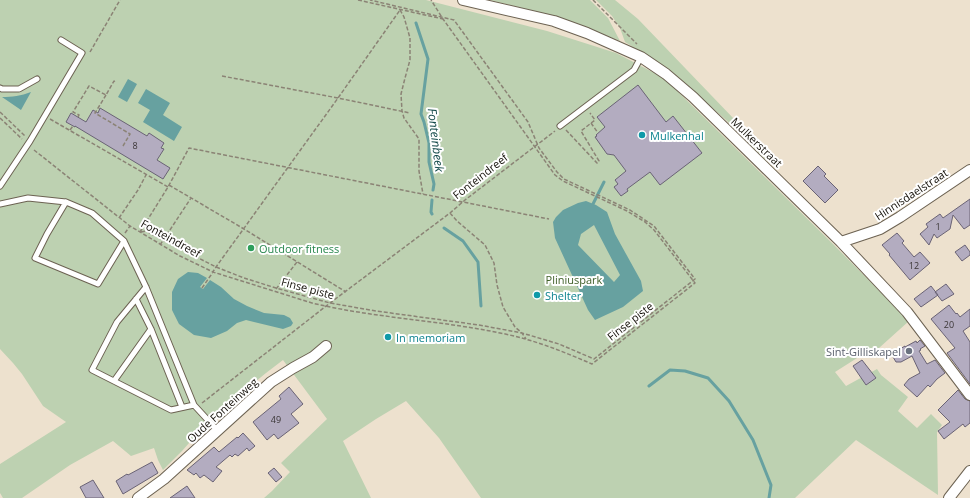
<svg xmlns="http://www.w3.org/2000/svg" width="970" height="498" viewBox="0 0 970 498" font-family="'Open Sans',sans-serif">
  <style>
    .green { fill: #bdd1b1 }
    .water { fill: #67a1a0; fill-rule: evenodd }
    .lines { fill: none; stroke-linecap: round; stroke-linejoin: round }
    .stream { stroke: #67a1a0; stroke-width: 3 }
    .building { fill: #b3acc0; stroke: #6a6375 }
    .lane-casing { stroke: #6c6252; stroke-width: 7 }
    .street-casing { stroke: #6c6252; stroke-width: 12 }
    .path { stroke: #8b8375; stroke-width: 1.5; stroke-dasharray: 4 2; stroke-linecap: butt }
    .lane { stroke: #fff; stroke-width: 5 }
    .street { stroke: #fff; stroke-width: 10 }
    .culture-dot { fill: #0f9aa8; stroke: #fff; stroke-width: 1.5 }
    .leisure-dot { fill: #2e9e5b; stroke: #fff; stroke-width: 1.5 }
    .worship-dot { fill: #6b7280; stroke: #fff; stroke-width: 1.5 }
    .labels { text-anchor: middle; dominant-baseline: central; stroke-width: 4; stroke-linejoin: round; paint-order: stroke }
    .number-label { font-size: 9px; fill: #3b3636 }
    .culture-label { font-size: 11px; fill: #0d838f; stroke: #fff; text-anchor: start }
    .street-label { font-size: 11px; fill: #130f08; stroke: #fff }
    .leisure-label { font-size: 11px; fill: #27864d; stroke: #fff; text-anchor: start }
    .park-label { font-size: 11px; fill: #406029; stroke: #fff }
    .worship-label { font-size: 11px; fill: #5b616d; stroke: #fff; text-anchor: end }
    .water-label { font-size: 12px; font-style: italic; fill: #124848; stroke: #fff }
  </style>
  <rect width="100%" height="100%" fill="#ede1ce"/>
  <path class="green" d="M0,0H426L547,31L616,53L664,78L833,244L909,321L869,357L865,353L835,372L846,386L877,369L881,375L908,397L898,411L917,428L931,414L942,425L937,432L938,495L856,440L795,498H481L439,438L406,401L376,419L343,441L371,498H264L272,491L290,472L281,463L327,419L283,360L266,373L212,417L182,451L163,470L158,460L154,448L131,456L113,441L70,465L22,498H3L0,493V464L66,422L43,406L22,374L13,363L0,349Z
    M490,0H590L608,18L620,41L555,16Z
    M596,0H615L638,19L734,119L768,162L726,120L692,90L659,63L625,42L620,28L612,16Z"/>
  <path class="water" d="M128,79L137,84L127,102L118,97Z
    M146,89L170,103L163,115L182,127L174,141L143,122L150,110L138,103Z
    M31,92L21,110L2,97C12,97 21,96 31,92Z
    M586,201L596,205L607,212L615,234L641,281L643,291L623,307L595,320L588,310L555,238L553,222L556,217L563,210L578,203ZM594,225L620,275L614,282L578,245L581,234Z
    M188,272L198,273L207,278L200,287L203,289L210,280L221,287L234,299L247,306L264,313L284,315L290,318L293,323L291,326L283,329L246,320L237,323L227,331L211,338L194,335L179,324L172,310V292L178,279Z"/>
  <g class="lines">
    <path class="stream" d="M416,23L428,59L421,114L424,122L429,143V162L434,184L433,190
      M593,204L604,182
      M432,214L431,212L432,200
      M444,228L463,241L478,262L481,306
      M649,386L670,370L685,371L708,378L729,401L753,440L771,485L769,498"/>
  </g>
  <path class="building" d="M638,85L666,122L673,116L702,153L660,185L650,172L627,189L628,191L621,196L614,187L618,184L615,180L626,171L614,155L607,154L595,137L597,136L596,135L605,127L597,117Z
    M100,108L147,136L149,133L164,143L161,148L164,149L157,160L170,168L163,179L75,126V127L66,122L71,113L86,122L93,110L98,113Z
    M818,166L826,174L824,176L838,190L825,203L803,181Z
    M970,199V225L964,229L953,215L950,229L937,238L934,234L929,245L920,234L928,227L926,224L940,214L943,218Z
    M897,233L904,241L902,243L914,257L920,252L930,263L910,280L889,255L890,254L882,245Z
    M965,245L970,252V255L962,261L955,252Z
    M946,284L954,294L942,301L935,292Z
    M931,286L938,295L921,307L914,299Z
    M949,305L956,314L957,313L960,317L970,309V326L963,331L970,342V384L947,353L955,348L931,319Z
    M920,340L925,346L920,349L921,350L919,351L927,364L935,360L945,373L937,379L930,387L928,385L917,397L904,385L909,379L920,373L912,356L901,362H896L893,357L895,352L905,346V347L916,341L917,343Z
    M862,360L876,378L866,385L853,366Z
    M289,387L303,404L291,414L299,423L278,439L274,434L267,440L253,422L281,399L279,396Z
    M958,390L965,399L970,401V423L965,427L963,424L944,439L938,431L950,422L938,410Z
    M243,433L255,446L249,451L247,448L238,456L235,454L232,457L230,455L216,467L222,471L213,482L204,475L200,478L196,473L194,475L187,470L214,447L219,452L237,437L238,438Z
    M152,462L158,473L123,494L116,481L127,474L128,475Z
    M274,468L282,477L276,482L268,473Z
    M93,480L104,498H86L80,487Z
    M187,486L195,498H170Z"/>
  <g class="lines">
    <defs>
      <path id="lane" d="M0,88L2,89H19L37,79
        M560,126L634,70L641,57
        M0,186L30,141L82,53L61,40
        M66,202L47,234L35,258L98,284L124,241
        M0,204L28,198L66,202L92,213L124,241L146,287L194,405L217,430
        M146,287L117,322L92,370L171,410L194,405
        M136,299L151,329L182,407
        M114,381L151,329"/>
      <path id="street" d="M463,0L554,21L587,33L641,57L666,74L693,97L841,242L907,312L970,395
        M841,242L880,229L900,217L970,170
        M138,498L164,479L271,382L293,368L313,357L326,346
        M949,498L970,471"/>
    </defs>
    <use href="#lane" class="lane-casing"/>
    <use href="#street" class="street-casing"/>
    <path class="path" d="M358,0L443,19
      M593,0L637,44
      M400,10L404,17L410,38V60L405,78L401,94L402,111L404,118L419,139V171L423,194
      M90,52L120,0
      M222,76L338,98L410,113
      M106,95L95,113L130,134L123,146
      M0,112L25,136
      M78,117L79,115L73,112L89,86L106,95L114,81L116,83
      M0,118L22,139
      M50,119L168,187
      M591,123L598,133
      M70,130L73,126
      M566,130L597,163L599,161L581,131L595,120L590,113
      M34,150L130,226L180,256L213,272L312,303C374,318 438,320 500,333C532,339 562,351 592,364L695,283L654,230L645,222L627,211L563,181L555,175L443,19L431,0
      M169,185L244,229L346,292
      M450,213L457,221L485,245L494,263L497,285L503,307L515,327L522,333L526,339
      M119,218L138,190L146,175
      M140,232L168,187L189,148L549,219
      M141,232L146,231L163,240L216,267L244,278L276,288L330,303L376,311L479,325L522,333L559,344L594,359L695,279L654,226L630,210L564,179L557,172L539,148L528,122L454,20L370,0
      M125,233L130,226
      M160,245L191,198
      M202,288L211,275L216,267L338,98L400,10
      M276,289L297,262
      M202,403L330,303L450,213L465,200L555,131"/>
    <use href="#lane" class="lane"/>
    <use href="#street" class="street"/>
  </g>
  <g class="culture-dot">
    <circle cx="642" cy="135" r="4"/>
    <circle cx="537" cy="295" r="4"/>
    <circle cx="388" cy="337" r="4"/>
  </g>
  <circle class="leisure-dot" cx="251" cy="248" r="4"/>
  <circle class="worship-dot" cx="909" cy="351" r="4"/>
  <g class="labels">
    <g class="number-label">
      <text x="135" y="145">8</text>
      <text x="938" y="226">1</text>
      <text x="914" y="265">12</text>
      <text x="949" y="324">20</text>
      <text x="276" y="419">49</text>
    </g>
    <g class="culture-label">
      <text x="650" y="135">Mulkenhal</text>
      <text x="545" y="295">Shelter</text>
      <text x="396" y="337">In memoriam</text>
    </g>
    <g class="street-label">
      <text transform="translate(757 142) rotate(44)">Mulkerstraat</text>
      <text transform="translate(480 176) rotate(-38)">Fonteindreef</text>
      <text transform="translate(911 194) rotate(-33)">Hinnisdaelstraat</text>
      <text transform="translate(171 238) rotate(29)">Fonteindreef</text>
      <text transform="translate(308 288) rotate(15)">Finse piste</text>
      <text transform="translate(630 321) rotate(-38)">Finse piste</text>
      <text transform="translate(222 410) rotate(-42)">Oude Fonteinweg</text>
    </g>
    <g class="leisure-label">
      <text x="259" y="248">Outdoor fitness</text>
    </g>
    <g class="park-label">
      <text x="574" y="279">Pliniuspark</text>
    </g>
    <g class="worship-label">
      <text x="901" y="351">Sint-Gilliskapel</text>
    </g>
    <g class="water-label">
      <text transform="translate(436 140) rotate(83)">Fonteinbeek</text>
    </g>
  </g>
</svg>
